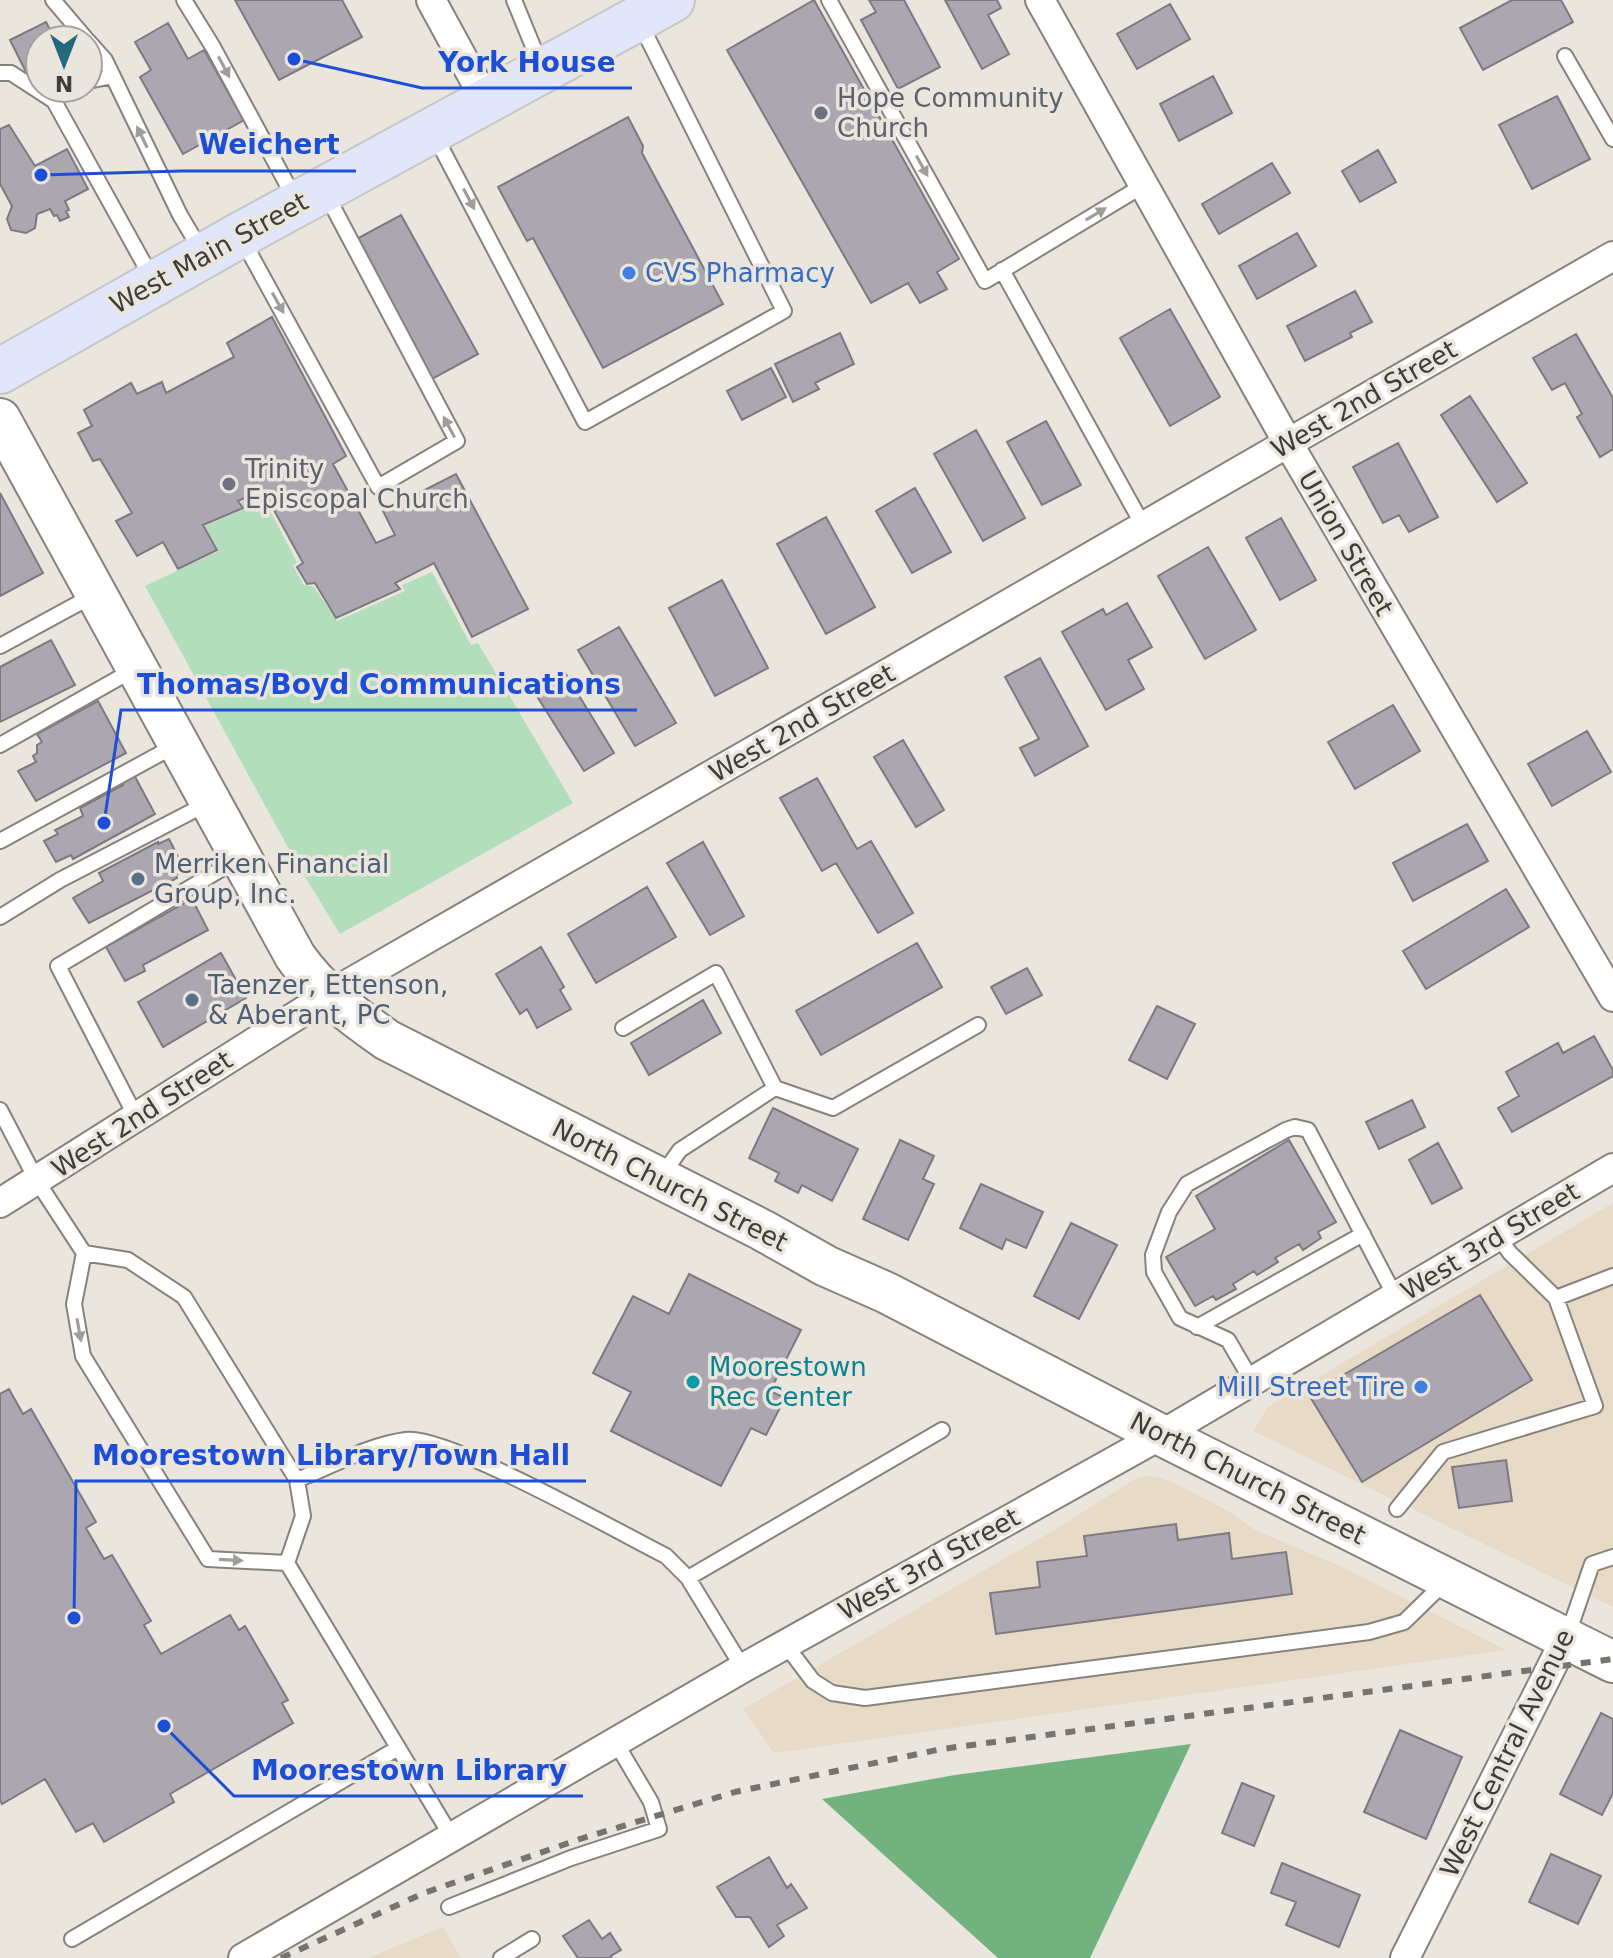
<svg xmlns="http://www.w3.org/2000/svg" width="1613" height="1958" viewBox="0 0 1613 1958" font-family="'DejaVu Sans',sans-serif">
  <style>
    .commercial { fill: #e7dac7 }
    .green { fill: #b3debb }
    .forest { fill: #72b27f }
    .building { fill: #aba7b0; stroke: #7d7981; stroke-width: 2 }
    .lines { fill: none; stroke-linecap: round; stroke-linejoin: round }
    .lane-casing { stroke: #87827b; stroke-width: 18 }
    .street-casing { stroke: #87827b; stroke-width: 32 }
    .secondary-casing { stroke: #87827b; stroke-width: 44 }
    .primary-casing { stroke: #c5c5c4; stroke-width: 48 }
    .lane { stroke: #fff; stroke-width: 14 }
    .street { stroke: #fff; stroke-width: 28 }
    .secondary { stroke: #fff; stroke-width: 40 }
    .primary { stroke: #e1e6fa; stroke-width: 44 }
    .rail { stroke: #77746e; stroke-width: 6; stroke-dasharray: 10 10; stroke-linecap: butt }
    .oneway { fill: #9f9e9c }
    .worship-dot { fill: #6b7280; stroke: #eae5dd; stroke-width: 3 }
    .shop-dot { fill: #3f7fe0; stroke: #eae5dd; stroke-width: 3 }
    .service-dot { fill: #5c6f8a; stroke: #eae5dd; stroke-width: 3 }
    .culture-dot { fill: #0f9aa8; stroke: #eae5dd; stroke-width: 3 }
    .labels { text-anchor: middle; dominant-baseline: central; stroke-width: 7; stroke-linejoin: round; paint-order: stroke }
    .worship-label { font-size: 26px; fill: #5b616d; stroke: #eae5dd; text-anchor: start }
    .street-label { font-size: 26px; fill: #3f3d39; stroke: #eae5dd }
    .shop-label { font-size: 26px; fill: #366cbe; stroke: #eae5dd; text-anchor: start }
    .service-label { font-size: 26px; fill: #4e5e75; stroke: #eae5dd; text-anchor: start }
    .culture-label { font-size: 26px; fill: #0d838f; stroke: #eae5dd; text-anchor: start }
    .leader { fill: none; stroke: #1d4ed8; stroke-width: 3 }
    .callout-dot { fill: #1d4ed8; stroke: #eae5dd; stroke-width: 3 }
    .callout-label { font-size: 28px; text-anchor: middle; font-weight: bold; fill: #1d4ed8; stroke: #eae5dd; stroke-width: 7; stroke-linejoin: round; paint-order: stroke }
  </style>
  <rect width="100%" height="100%" fill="#eae5dd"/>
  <path class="commercial" d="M1613,1203V1607L1253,1431L1268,1407Z
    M1145,1476L1158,1477L1174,1483L1230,1512L1255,1530L1338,1565L1506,1650L774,1753L743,1709L1056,1529L1135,1479Z
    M443,1927L461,1958H368L442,1927Z"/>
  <path class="green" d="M252,497L260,508L268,507L297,562L293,566L304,585L314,587L337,621L405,591L402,585L432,572L471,645L478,643L573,803L340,934L296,862L145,586L219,551L205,526L244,509L241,502Z"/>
  <path class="forest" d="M1191,1744L1090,1958H998L822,1799L955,1775Z"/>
  <path class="building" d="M235,0H342L362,37L279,80Z
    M814,0L959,259L937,272L947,289L920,303L908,283L871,303L727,50Z
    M869,0H904L940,67L898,89L861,20L876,12Z
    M945,0H997L1001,8L988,15L1009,54L982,69Z
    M1512,0H1561L1573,22L1483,70L1460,28Z
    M1170,4L1190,39L1137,69L1117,34Z
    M46,22L55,40H40V77L31,82L10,40Z
    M168,23L188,59L204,50L244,120L183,154L140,77L151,70L135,42Z
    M1213,76L1232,113L1179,141L1160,104Z
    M1557,96L1590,159L1532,189L1499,125Z
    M628,117L643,146L642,153L723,304L603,368L533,238L527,241L498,187Z
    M9,125L35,166L67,149L88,189L65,201L69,210L66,211L69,217L60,221L57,215L54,216L50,209L37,214L35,228L26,233L11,230L7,219L12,206L0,184V129Z
    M1378,150L1396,182L1360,202L1342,171Z
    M1272,163L1290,193L1219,234L1202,204Z
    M401,215L478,354L432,379L399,316L353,241Z
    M1297,233L1316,266L1257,299L1239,266Z
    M1355,291L1372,322L1350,333L1352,337L1305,361L1287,326Z
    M1170,309L1220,397L1170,426L1120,338Z
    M272,317L346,456L333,464L376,543L395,535L383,511L456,474L528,609L472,637L434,563L395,583L400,589L336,618L315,583L307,584L297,567L303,563L270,503L264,507L254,494L238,501L243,508L203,525L217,550L178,569L163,542L137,556L116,521L132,513L100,459L93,461L78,433L92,426L84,410L131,383L137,394L162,382L166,393L234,357L227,343Z
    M840,333L854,364L815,383L819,389L793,402L775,364Z
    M1576,334L1613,398V449L1600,457L1577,417L1582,414L1565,383L1552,390L1533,358Z
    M771,368L786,397L742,420L727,391Z
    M1470,396L1527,483L1497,502L1441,415Z
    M1046,421L1081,485L1042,505L1007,442Z
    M976,430L1025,518L983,541L934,454Z
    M1398,443L1438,517L1409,532L1399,515L1383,523L1353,467Z
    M915,488L951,552L912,573L876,511Z
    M0,493L43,573L0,596Z
    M826,517L875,607L826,634L777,544Z
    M1281,518L1316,580L1280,600L1246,538Z
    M1208,547L1256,630L1205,659L1158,576Z
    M722,580L768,668L715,696L669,608Z
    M1127,603L1152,647L1128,660L1144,689L1106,710L1062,632L1103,609L1106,615Z
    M619,627L676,723L635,746L578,650Z
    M51,640L75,685L0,722V667Z
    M1040,658L1088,746L1035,776L1020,748L1039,739L1005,677Z
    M564,671L614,753L584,771L533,690Z
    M98,701L126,753L36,801L18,771L36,762L33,756L37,753V745L42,742L37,734Z
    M1393,705L1420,751L1355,789L1328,742Z
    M1587,731L1611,772L1552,806L1528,764Z
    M903,740L944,810L916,827L874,757Z
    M133,773L155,814L73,859L71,855L56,862L44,841L58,834L55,830L83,816L80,808L123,785L120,779Z
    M817,778L857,849L871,841L913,913L878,933L836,863L822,871L780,798Z
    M1467,824L1488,861L1413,901L1393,863Z
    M169,839L185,870L176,875L177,878L89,923L73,898L103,881L99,873L158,842V844Z
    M703,842L744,916L710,935L667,863Z
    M647,887L676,937L596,983L568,934Z
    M1506,889L1529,927L1426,989L1403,951Z
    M192,899L208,930L143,965L145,971L125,981L106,947Z
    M917,943L942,987L821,1055L796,1011Z
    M541,947L564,987L560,990L571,1009L537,1028L527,1009L520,1014L496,974Z
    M221,953L246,998L163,1047L138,1002Z
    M1027,968L1042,995L1006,1014L991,987Z
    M703,1000L721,1033L649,1075L631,1043Z
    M1157,1006L1195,1024L1167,1079L1129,1060Z
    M1594,1036L1613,1070V1076L1512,1132L1498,1108L1519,1096L1506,1072L1558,1043L1563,1053Z
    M1412,1100L1425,1127L1379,1149L1366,1122Z
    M773,1108L858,1149L832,1201L802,1185L798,1193L775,1181L779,1173L749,1158Z
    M900,1140L934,1156L923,1179L934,1184L908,1240L863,1219Z
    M1289,1140L1336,1222L1318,1232L1321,1238L1303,1250L1299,1244L1275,1258L1278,1262L1257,1275L1254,1271L1233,1284L1236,1289L1216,1300L1213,1296L1195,1306L1166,1257L1215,1229L1196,1196Z
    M1438,1143L1462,1188L1432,1204L1409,1160Z
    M981,1184L1043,1212L1026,1248L1006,1239L1002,1249L960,1228Z
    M1071,1223L1117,1245L1079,1319L1034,1296Z
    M689,1274L801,1330L770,1391L785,1398L766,1435L751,1428L721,1486L611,1431L631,1392L593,1373L633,1296L669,1314Z
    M1480,1295L1532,1380L1362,1482L1309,1395Z
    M9,1389L23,1414L31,1409L96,1522L86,1528L104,1559L112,1555L151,1621L144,1625L161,1654L230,1615L239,1630L245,1626L288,1700L282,1703L293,1723L170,1794L174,1802L104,1842L93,1823L76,1832L45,1779L2,1804L0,1800V1394Z
    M1506,1460L1512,1501L1459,1508L1452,1467Z
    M1176,1524L1178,1540L1229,1533L1232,1559L1286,1552L1292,1594L996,1634L990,1593L1040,1587L1037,1562L1087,1556L1084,1536Z
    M1601,1713L1613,1719V1793L1602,1815L1560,1794Z
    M1400,1730L1462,1757L1426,1839L1364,1812Z
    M1242,1783L1274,1796L1254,1846L1222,1833Z
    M1551,1854L1601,1876L1578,1924L1529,1902Z
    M769,1857L787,1888L791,1884L807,1908L777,1925L784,1936L769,1947L750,1917H736L717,1887Z
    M1282,1863L1360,1895L1339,1947L1286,1925L1296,1902L1271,1893Z
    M589,1920L602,1939L610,1933L621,1950L611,1956L612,1958H578L563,1936Z"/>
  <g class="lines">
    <defs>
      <path id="lane" d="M53,0L87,40
        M184,0L213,47L295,199
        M514,0L541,66
        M829,0L985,281L1144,185
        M88,41L105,60L180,215L202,252
        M1565,56L1613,139
        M0,73H11L54,101L153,280
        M88,81L113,76
        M434,134L585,422L784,311L640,23
        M242,239L378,487L457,441L325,192
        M1002,270L1144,527
        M0,646L92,596
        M0,745L133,670
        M0,841L178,744
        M0,917L60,880L210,802
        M623,1028L716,973L775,1088
        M0,1110L37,1181L84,1253L128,1260L184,1297L297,1480
        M136,1117L58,966L240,858
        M662,1175L680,1150L775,1088L833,1108L978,1025
        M1498,1236L1510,1253L1556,1298L1613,1276
        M84,1253L74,1304L83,1356L208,1559L287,1563
        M1197,1327L1363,1234
        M1252,1381L1228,1340L1180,1318L1154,1272L1153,1255L1169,1212L1187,1184L1286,1130L1295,1127L1308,1130L1395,1296
        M1397,1509L1443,1452L1595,1406L1556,1298
        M1567,1637L1592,1564L1613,1557
        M785,1644L813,1681L832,1693L865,1698L1369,1632L1404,1622L1445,1582
        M743,1668L688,1578L942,1430
        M453,1839L287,1563L303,1516L297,1480C332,1466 368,1445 406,1440C446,1434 620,1533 666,1556L688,1578
        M449,1907L571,1858L659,1829L651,1802L616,1743
        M72,1939L398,1748
        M501,1958L532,1939"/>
      <path id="street" d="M431,0L486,101
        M1040,0L1288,443L1613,997
        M0,1203L329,995L1613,256
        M243,1958L743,1668L1161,1435L1613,1168
        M1405,1958L1566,1638"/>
      <path id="secondary" d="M0,419L295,956C319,991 353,1016 387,1040L762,1230L826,1266L887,1293L1161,1435L1613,1662"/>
      <path id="primary" d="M0,371L240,235L672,0"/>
    </defs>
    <use href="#lane" class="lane-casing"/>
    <use href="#street" class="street-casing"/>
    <use href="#secondary" class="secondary-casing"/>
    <use href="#primary" class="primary-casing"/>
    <use href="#lane" class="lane"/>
    <use href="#street" class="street"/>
    <use href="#secondary" class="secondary"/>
    <use href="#primary" class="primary"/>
    <path class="rail" d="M281,1958L424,1893L580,1839L735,1792L942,1749L1613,1659"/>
  </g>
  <defs><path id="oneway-solid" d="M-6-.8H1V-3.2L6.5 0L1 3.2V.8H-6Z" transform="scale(2)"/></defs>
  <g class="oneway">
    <use href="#oneway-solid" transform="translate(224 67) rotate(62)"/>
    <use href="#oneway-solid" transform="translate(142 137) rotate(-116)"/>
    <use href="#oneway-solid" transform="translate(922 166) rotate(61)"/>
    <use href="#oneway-solid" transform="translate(469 199) rotate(62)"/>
    <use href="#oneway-solid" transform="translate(1096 214) rotate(-31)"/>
    <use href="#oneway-solid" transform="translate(278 303) rotate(61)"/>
    <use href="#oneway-solid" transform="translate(449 427) rotate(-118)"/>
    <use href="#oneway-solid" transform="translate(79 1330) rotate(80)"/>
    <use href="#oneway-solid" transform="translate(231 1560) rotate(3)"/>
  </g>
  <g class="worship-dot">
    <circle cx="821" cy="113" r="8"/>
    <circle cx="229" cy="484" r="8"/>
  </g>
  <g class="shop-dot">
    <circle cx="629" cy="273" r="8"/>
    <circle cx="1421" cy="1387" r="8"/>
  </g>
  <g class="service-dot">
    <circle cx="138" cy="879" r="8"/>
    <circle cx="192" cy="1000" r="8"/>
  </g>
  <circle class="culture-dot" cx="693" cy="1382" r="8"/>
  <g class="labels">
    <g class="worship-label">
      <text x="837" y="98">Hope Community<tspan x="837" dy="30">Church</tspan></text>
      <text x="245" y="469">Trinity<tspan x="245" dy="30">Episcopal Church</tspan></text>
    </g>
    <g class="street-label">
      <text transform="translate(209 253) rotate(-29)">West Main Street</text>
      <text transform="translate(1364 399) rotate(-30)">West 2nd Street</text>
      <text transform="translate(1346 543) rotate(60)">Union Street</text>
      <text transform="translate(802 723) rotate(-30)">West 2nd Street</text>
      <text transform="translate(142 1114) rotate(-33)">West 2nd Street</text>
      <text transform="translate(670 1185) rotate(27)">North Church Street</text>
      <text transform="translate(1490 1241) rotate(-31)">West 3rd Street</text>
      <text transform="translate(1248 1478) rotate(27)">North Church Street</text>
      <text transform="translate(929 1564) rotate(-29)">West 3rd Street</text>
      <text transform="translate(1507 1753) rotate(-64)">West Central Avenue</text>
    </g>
    <g class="shop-label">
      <text x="645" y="273">CVS Pharmacy</text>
      <text x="1405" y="1387" text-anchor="end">Mill Street Tire</text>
    </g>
    <g class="service-label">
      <text x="154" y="864">Merriken Financial<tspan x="154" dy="30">Group, Inc.</tspan></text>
      <text x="208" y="985">Taenzer, Ettenson,<tspan x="208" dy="30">&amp; Aberant, PC</tspan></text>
    </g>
    <g class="culture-label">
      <text x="709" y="1367">Moorestown<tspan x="709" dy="30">Rec Center</tspan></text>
    </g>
  </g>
  <path class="leader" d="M294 59L422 88H632M41 175L182 171H356M104 823L121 710H637M74 1618L76 1481H586M164 1726L234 1796H583"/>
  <g class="callout-dot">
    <circle cx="294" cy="59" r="8"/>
    <circle cx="41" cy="175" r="8"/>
    <circle cx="104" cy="823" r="8"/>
    <circle cx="74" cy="1618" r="8"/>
    <circle cx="164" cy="1726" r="8"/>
  </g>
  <g class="callout-label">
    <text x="527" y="72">York House</text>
    <text x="269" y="154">Weichert</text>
    <text x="379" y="694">Thomas/Boyd Communications</text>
    <text x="331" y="1465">Moorestown Library/Town Hall</text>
    <text x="409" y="1780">Moorestown Library</text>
  </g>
  <g transform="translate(64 64) rotate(180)"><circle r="38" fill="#eae5dd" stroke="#a6a29b" stroke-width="2"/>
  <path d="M0-6L14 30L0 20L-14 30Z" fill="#26677b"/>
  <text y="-12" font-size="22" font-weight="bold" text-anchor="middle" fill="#3f3d39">N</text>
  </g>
</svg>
